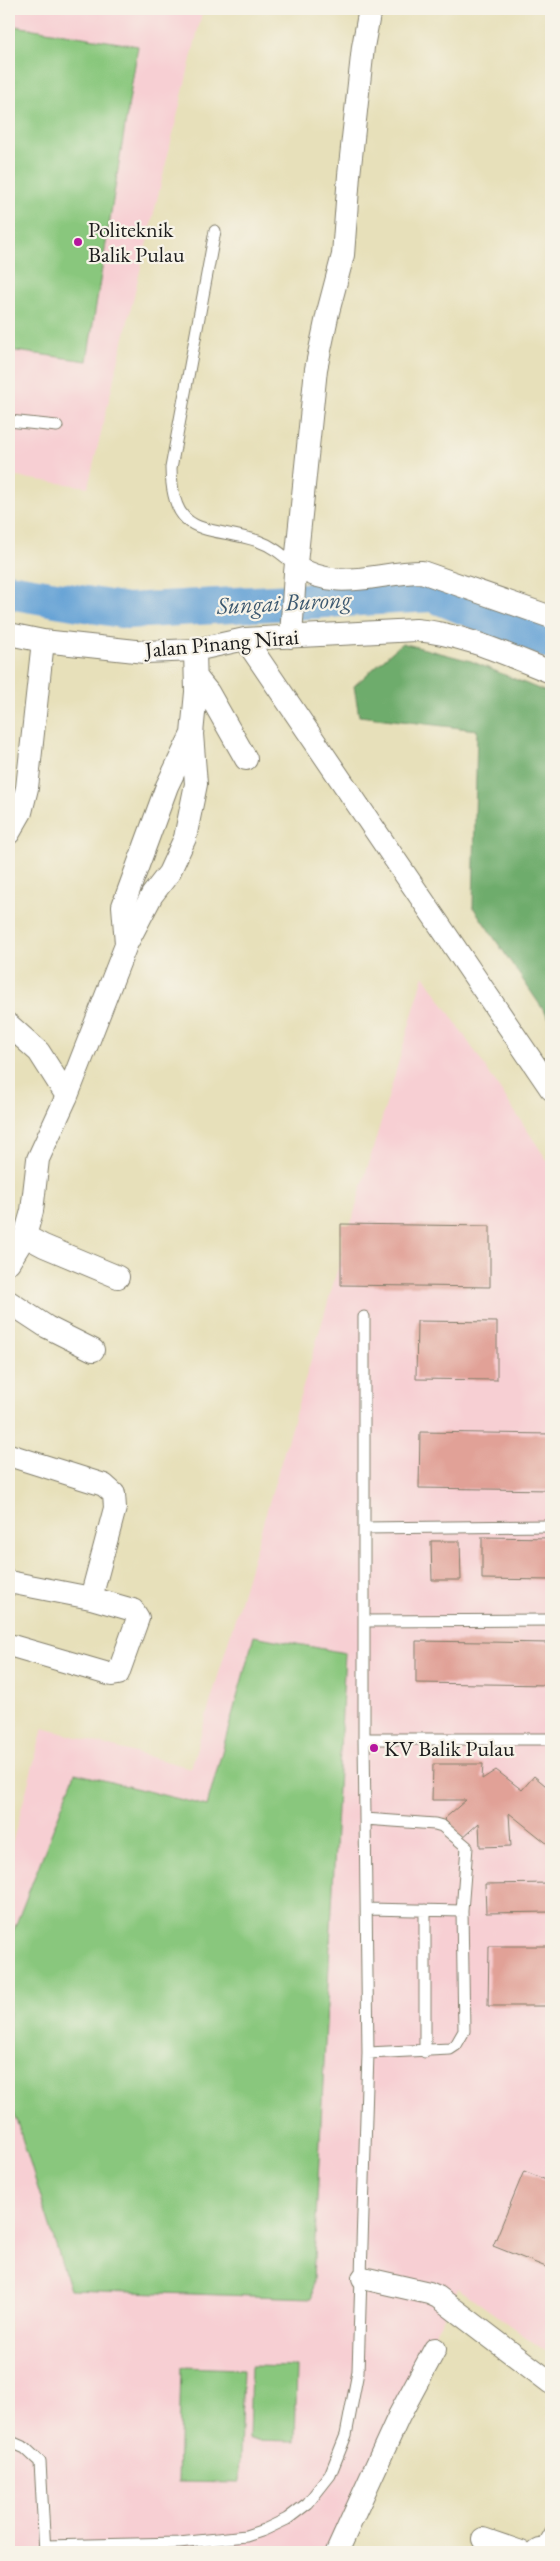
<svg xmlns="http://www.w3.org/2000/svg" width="560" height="2561" viewBox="0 0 560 2561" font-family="'EB Garamond',serif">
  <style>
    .built { fill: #f7cfd3 }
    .green { fill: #89c77d; stroke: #52724c }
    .forest { fill: #6eac6c; stroke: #456444 }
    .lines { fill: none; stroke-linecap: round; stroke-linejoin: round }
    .river { stroke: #63a1d5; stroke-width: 36 }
    .building { fill: #e1a197 }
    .lane-casing { stroke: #827e6b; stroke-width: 13 }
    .street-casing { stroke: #827e6b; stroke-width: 24 }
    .lane { stroke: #fff; stroke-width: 11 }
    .street { stroke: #fff; stroke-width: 22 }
    .poi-dot { fill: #b5179e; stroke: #f7f3e8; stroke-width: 2 }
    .labels { text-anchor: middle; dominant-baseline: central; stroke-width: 4.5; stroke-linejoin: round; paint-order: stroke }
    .poi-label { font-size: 22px; fill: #1c1c1c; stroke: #f7f3e8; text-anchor: start }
    .street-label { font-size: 22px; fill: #1c1c1c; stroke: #f7f3e8 }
    .water-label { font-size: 24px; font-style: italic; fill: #3c586f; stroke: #f7f3e8 }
  </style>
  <rect width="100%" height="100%" fill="#f7f3e8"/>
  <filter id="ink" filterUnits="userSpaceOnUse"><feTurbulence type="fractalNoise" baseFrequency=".02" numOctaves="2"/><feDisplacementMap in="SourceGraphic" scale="10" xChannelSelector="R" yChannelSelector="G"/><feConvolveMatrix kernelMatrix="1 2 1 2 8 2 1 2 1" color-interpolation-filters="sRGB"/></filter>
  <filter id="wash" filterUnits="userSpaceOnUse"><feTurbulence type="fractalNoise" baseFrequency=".0096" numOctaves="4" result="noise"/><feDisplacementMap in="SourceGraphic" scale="20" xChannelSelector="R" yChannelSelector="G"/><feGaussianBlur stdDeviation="1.12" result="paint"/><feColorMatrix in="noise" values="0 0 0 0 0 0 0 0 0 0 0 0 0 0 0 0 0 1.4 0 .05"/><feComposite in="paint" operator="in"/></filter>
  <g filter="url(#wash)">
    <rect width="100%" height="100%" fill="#e7e0ba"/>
    <path class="built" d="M9,9H203L88,487L9,476Z
      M424,975L551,1166V2355L458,2288L329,2545L328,2552H9V1855L43,1728L191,1768Z"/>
    <path class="green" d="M9,25L138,46L87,361L9,350Z
      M254,1636L345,1653L312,2298L70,2290L9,2097V1942L75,1773L207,1806Z
      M251,2366L297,2367L295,2441L249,2440Z
      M181,2367L243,2369L239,2483L178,2482Z"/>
    <path class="forest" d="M402,643L471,661L551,694V1021L473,907L477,730L359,716L354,686Z"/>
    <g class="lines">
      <path class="river" d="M9,591L127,611L433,594L551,642"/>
    </g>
    <g id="blocks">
      <path class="building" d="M341,1224L490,1226V1287L341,1285Z
        M417,1321L497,1322V1380L416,1379Z
        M420,1432L551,1434V1490L419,1488Z
        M482,1537L551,1538V1580L482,1579Z
        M431,1541H460L461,1580H432Z
        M416,1641L551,1643V1685L416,1683Z
        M433,1764H483L482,1779L496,1770L522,1790L534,1776L551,1790V1842L549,1845L509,1813L511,1846L480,1847L479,1823L462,1838L444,1819L466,1800H432Z
        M551,1883V1912L486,1913L485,1884Z
        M489,1946H551V2006H488Z
        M524,2171L551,2182V2269L493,2246Z"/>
    </g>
  </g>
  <g filter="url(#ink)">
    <use href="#blocks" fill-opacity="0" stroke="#827e6b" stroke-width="1"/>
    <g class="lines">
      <defs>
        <path id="lane" d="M215,231L171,468C172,539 206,525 258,541C273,546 284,556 296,566
          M9,421L57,426
          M364,1528L551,1526
          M364,1621L551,1620
          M364,1739H551
          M365,1819L435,1824L442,1826L467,1847L462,1911L464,2031L456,2045L450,2049L368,2053
          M367,1909L462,1911
          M425,2052V1910
          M9,2441L25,2448L40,2462L45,2552
          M45,2546L179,2543L246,2536L264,2530L287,2519L308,2503L330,2475L346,2435L358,2372L368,2053L364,1739V1317
          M540,2550L551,2531"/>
        <path id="street" d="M296,566C338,593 376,572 422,572L551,617
          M9,634L43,641L145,652L195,650L245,639L416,630C464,634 507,655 551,672
          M291,637L295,573L316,369L328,312L343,255L349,175L363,47L370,9
          M245,639L551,1089
          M196,677L208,692L246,759
          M9,833L21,812L27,788L43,641
          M126,944L123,906L167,786L192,734
          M9,1025L39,1052L67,1096
          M25,1236L44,1246L118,1277
          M9,1262L25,1236L32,1211L38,1159L67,1096L126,945L152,895L169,873L185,838L196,784L192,734L196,692L195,650
          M9,1302L47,1327L93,1350
          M9,1455L104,1485L114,1494L115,1508L91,1598
          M9,1582L91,1598L133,1610L138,1618L118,1674L112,1675L9,1645
          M363,2278L429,2293L438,2297L551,2383
          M483,2539L521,2552
          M337,2552L399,2416L435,2349
          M537,2552L540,2550"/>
      </defs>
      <use href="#lane" class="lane-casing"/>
      <use href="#street" class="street-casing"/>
      <use href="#lane" class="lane"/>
      <use href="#street" class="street"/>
    </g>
  </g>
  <g class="poi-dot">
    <circle cx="78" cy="242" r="5"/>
    <circle cx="374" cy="1748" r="5"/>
  </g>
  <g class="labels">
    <g class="poi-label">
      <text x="88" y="229">Politeknik<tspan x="88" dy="25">Balik Pulau</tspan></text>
      <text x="384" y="1748">KV Balik Pulau</text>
    </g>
    <g class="street-label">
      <text transform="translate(222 643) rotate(-5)">Jalan Pinang Nirai</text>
    </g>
    <g class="water-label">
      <text transform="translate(284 602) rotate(-3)">Sungai Burong</text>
    </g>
  </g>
  <rect width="560" height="2561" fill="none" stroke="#f7f3e8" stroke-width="30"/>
</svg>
